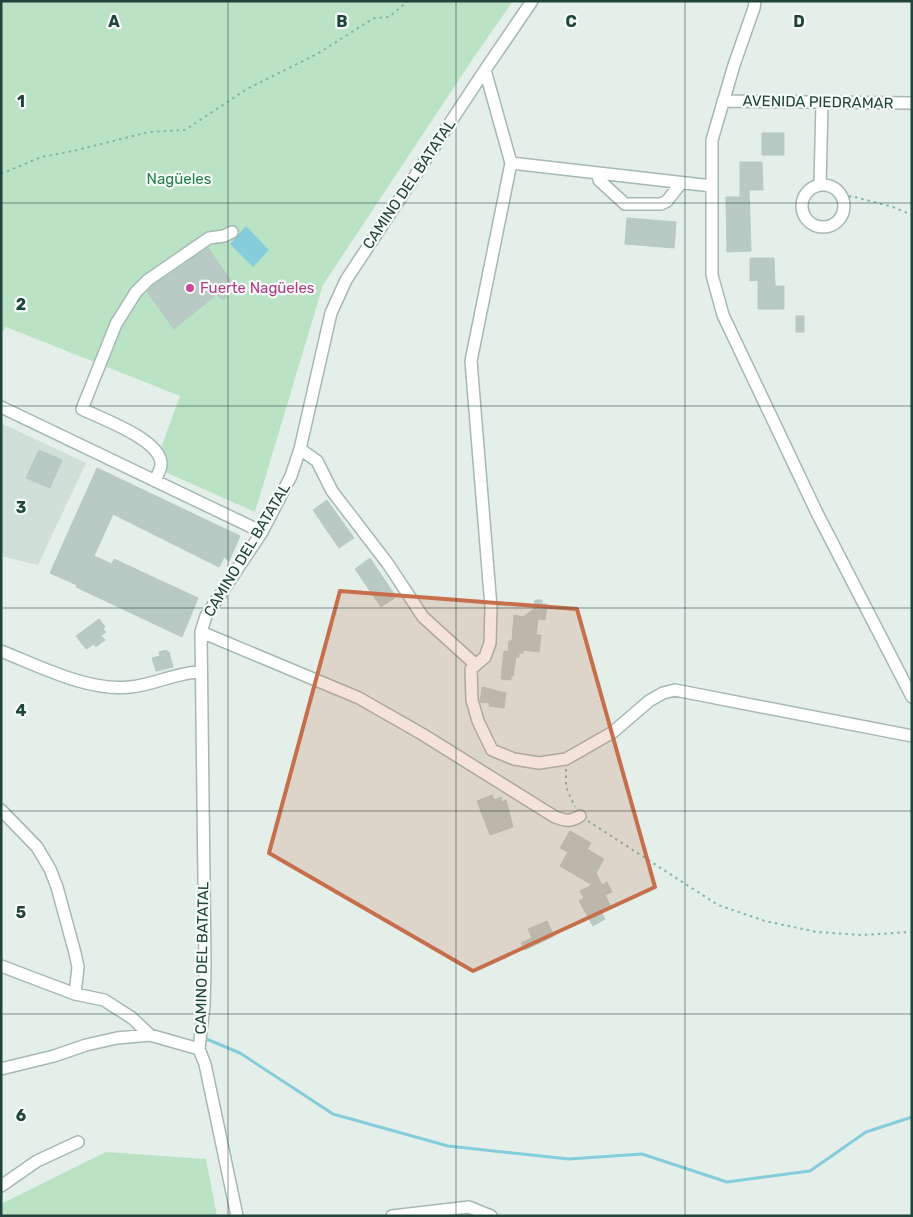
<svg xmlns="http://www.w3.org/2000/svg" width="913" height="1217" viewBox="0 0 913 1217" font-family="Rubik,sans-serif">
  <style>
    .built { fill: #d1dfd9 }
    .green { fill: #bae3c5 }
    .water { fill: #85cdda }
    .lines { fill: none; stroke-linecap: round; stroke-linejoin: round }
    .stream { stroke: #85cdda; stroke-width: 3 }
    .building { fill: #b8cac3; stroke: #b5cac1 }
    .minor-casing { stroke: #a5b8b2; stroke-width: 14 }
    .path { stroke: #80b7a6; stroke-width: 2; stroke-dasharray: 2.5 4; stroke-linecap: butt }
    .minor { stroke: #fff; stroke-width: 11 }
    .marked { fill: #c76f4c; fill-opacity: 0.2; stroke: #c76f4c; stroke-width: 4; stroke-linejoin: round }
    .grid { fill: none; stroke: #20433a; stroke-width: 1; stroke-opacity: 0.55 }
    .hotel-dot { fill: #d1479c; stroke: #f5fbf8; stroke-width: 2 }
    .labels { text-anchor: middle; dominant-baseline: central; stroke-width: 4.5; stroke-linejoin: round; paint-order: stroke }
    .street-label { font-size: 15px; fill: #20433a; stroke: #f5fbf8 }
    .park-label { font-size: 15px; fill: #258049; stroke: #f5fbf8 }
    .hotel-label { font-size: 15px; fill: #b23c85; stroke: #f5fbf8; text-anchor: start }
    .grid-label { font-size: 16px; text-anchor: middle; font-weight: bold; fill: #20433a; stroke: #f5fbf8; stroke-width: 4.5; stroke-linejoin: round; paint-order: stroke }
  </style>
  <rect width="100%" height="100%" fill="#e4efea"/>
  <path class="built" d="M1,423L86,463L38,565L1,556Z"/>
  <path class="green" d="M1,1H513L472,60L323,285L255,512L154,467L180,396L6,327L1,334Z
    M106,1152L206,1159L217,1216H1V1204Z"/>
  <path class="water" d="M246,226L269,250L253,267L230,244Z"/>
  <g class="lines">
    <path class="stream" d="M204,1038L240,1053L333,1114L448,1146L569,1159L642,1154L727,1182L810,1171L866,1132L912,1117"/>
  </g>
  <path class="building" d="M762,133H784V155H762Z
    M740,162H762L763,190H749L751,251L727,252L726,197H740Z
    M627,218L676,222L674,248L625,244Z
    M208,248L237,289L222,300L217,294L174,329L147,292L153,286Z
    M750,258H774L775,286H784V309H758V280L750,281Z
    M796,316H804V332H796Z
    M39,450L62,460L50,488L26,478Z
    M97,468L240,536L229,561L224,557L219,567L113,514L94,556L112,564L114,559L198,598L182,637L76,587L77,585L50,573Z
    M327,500L354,538L339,548L313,510Z
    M370,558L396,597L381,607L355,569Z
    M535,600H542V604H547L545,620L538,619L536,635H541L539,652L523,650V653H519V657H516L513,676H511V680L501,679L504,651L508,652L509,641H512L514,615L523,617L534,609Z
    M99,619L105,627L103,629L106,632L101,636L105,640L96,647L94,644L86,649L76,636Z
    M167,650V652H169L173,667L156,671L152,658L160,656L159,652Z
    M482,687L506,693L504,708L489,706L490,703L480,702Z
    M492,795L494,800L501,797L502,802L506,800L513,827L490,835L477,801Z
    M570,831L591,843L587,849L604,859L596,873L602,885L607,882L612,892L605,895L610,905L600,910L605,919L593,926L579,901L584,898L580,891L592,885L560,866L568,852L560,848Z
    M547,921L554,936L525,950L521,943L532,938L528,929Z"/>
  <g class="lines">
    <defs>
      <path id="minor" d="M755,1L754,8L734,65L712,140V275L723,315L817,513L912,697
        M485,70L511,163L471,361L491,607L490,643L485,657L471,669L472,700L478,721L492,750L514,759L539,763L566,759L613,732L649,701L663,693L675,690L912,736
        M723,101L912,103
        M511,163L712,186
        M598,173L599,180L625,204H661L667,201L681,183
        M820,185L822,103
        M802 206a21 21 0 1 1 42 0a21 21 0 1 1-42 0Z
        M1,407L262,532
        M300,449L317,461L332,491L388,564L423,617L476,665
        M155,481C157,475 162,468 161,462C157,438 102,419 82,409L116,324L136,292L148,280L209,238L224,236L232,232
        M201,632L359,698L422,734L555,817C566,821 570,822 580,816
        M1,651C39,666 89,692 130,687C154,685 177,672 201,672
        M1,810L37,847L50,869L57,887L75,953L78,967L75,994
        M1,966L75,994L104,1000L132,1018L150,1035
        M1,1069L54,1056L86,1045L117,1038L150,1035L199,1049
        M1,1186L37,1161L78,1142
        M237,1216L205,1064L199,1049L204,1005L205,965L201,632L206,616L262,532L291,476L300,449L331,313L346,280L485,70L532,1
        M392,1216L469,1207L491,1216"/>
    </defs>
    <use href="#minor" class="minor-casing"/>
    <path class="path" d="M1,174L41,157L73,151L149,132L185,130L247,89L317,54L374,18L389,17L408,1
      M843,200L851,196L893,207L912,215
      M566,769V787L575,807
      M588,821L718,905L765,921L817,932L861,935L912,932"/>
    <use href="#minor" class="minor"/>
  </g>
  <path class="marked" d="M340,591L577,609L655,887L473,971L269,853Z"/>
  <path class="grid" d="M228,1V1216M456,1V1216M685,1V1216M1,203H912M1,406H912M1,608H912M1,811H912M1,1014H912"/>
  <circle class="hotel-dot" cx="190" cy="288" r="5"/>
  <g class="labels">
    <g class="street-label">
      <text transform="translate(818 102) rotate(1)">AVENIDA PIEDRAMAR</text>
      <text transform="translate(409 184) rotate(-56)">CAMINO DEL BATATAL</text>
      <text transform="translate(247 550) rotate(-59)">CAMINO DEL BATATAL</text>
      <text transform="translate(202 958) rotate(-89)">CAMINO DEL BATATAL</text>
    </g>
    <g class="park-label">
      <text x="179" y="179">Nagüeles</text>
    </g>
    <g class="hotel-label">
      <text x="200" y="288">Fuerte Nagüeles</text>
    </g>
  </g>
  <g class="grid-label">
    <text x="114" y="27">A</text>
    <text x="342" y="27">B</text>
    <text x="571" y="27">C</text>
    <text x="799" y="27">D</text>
    <text x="21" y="107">1</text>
    <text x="21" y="310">2</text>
    <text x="21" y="513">3</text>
    <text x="21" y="716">4</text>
    <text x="21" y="918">5</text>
    <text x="21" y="1121">6</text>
  </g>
  <rect width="913" height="1217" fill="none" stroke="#20433a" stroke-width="5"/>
</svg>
